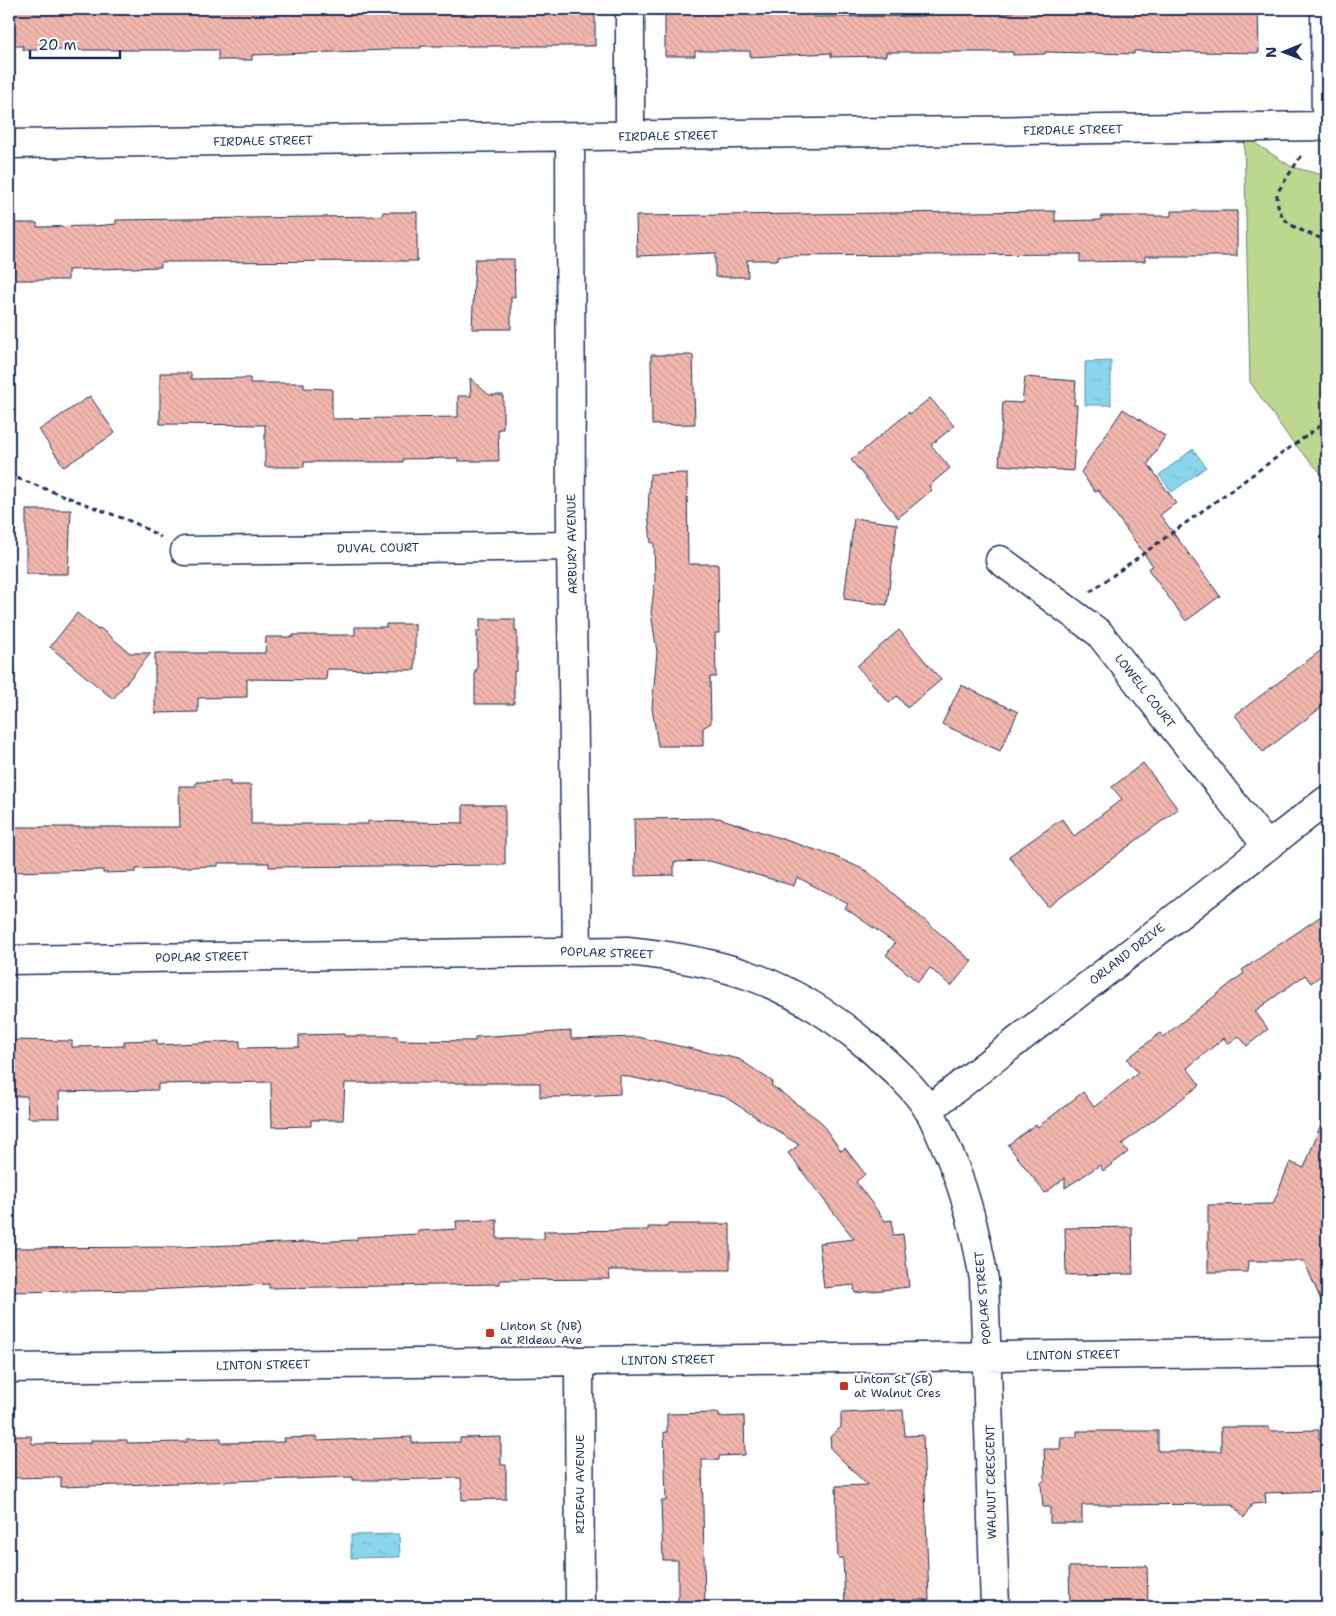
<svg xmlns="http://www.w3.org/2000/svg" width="1336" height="1616" viewBox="0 0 1336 1616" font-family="'Shantell Sans',sans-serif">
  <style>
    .park { fill: #bdd78e; stroke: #6c8376 }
    .water { fill: url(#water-ripples); stroke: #5d93b1 }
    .building { fill: url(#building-back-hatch); stroke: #1b2f5e }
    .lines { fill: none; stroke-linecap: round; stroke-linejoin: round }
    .minor-casing { stroke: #1b2f5e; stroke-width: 31 }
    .path { stroke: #1b2f5e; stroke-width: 3; stroke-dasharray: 5 4; stroke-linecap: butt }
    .minor { stroke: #fff; stroke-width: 28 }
    .poi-dot { fill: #c8321e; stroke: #fff; stroke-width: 2 }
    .labels { text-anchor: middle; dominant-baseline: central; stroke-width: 5; stroke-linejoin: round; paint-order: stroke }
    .street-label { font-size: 12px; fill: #1b2f5e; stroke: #fff }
    .poi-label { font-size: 12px; fill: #1b2f5e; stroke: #fff; text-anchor: start }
  </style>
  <defs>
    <pattern id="water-ripples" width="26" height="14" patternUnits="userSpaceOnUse" patternTransform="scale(1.25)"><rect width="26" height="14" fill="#89d5e9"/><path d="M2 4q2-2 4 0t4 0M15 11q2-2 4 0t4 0" fill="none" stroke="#76b7ca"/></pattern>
    <pattern id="building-back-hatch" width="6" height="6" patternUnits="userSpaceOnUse" patternTransform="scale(1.25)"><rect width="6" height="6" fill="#f2b7ad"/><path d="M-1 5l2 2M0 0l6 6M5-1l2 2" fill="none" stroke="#cf9e97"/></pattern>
  </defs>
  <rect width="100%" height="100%" fill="#fff"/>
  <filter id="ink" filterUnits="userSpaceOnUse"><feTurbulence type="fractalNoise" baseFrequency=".02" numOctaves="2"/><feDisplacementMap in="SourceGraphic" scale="10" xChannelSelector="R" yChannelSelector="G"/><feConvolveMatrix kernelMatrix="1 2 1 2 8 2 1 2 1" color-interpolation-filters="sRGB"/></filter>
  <g filter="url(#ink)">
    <path class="park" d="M1244,136L1292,167L1327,176V480L1290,439L1250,382Z"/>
    <path class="water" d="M1111,361V405H1085V362Z
      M1193,449L1206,467L1172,492L1159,475Z
      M399,1534L400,1557L351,1558V1535Z"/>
    <path class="building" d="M9,9L252,11L595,9V46H421V48H390V50L252,55V60H218V50H23V46H9Z
      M665,9H794V11H814V17L924,16V13H1013V10L1258,9L1259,53L1134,51V54L1045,52V54L1013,55V52H886V56L831,57V53L750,57V51H695V56H665Z
      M1055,211V221L1101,220V216H1171V211H1237V256H1145V261L1080,262V254L778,256V260H747L748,277H715V253L637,256L636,216Z
      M383,212H417V261L160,262L161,267L68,270V280H9V223H37V227L94,226L116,224V220L382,216Z
      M475,259H514L515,297H511V329H472Z
      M651,355H693L695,424L652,425Z
      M160,373H191V379L250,378V383H304V388L332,389V419L458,417V396H471L470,378L489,395H503V429H498L499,461H458V458L403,459V462H304V467H265V425L160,424Z
      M1025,377L1076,381L1074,405H1077L1073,471L999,465L1003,402L1022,403Z
      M90,396L115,433L64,467L39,430Z
      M930,398L954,426L931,445L950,468L929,486L932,490L898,518L851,460L909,412L910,414Z
      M1123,409L1165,436L1148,464L1176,503L1160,515L1220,596L1186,621L1148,569L1153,566L1098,490L1095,492L1081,472Z
      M687,473L688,564H718L719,633H715L716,677H710L711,723L703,728V746H658L652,708L657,652L651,613L655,579L654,543H651L648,512L650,474Z
      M26,510H71L68,574H26Z
      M854,518L897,524L887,605L844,599Z
      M77,613L98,630L100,628L130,653H151L113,699L50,647Z
      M480,619H515V632L517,631V671H514V704H475V670H477V631H480Z
      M386,624H415V670L327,669L326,680L247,679V697L198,698V712L155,713V653H265L266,637H293V635H355V627H386Z
      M899,630L941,680L907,708L897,696L889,703L857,666Z
      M1327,646V703L1263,752L1235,715Z
      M961,685L1018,712L1000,751L942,724Z
      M1143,763L1178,809L1048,907L1009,856L1062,819L1074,836L1122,799L1112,787Z
      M230,781V785H251V824H368V821L463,823V805H505V865L269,867V863H218V866L136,869V872L103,873V870L9,872V827H180L179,786H196V782Z
      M719,818L834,856L867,871L972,961L951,986L930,968L918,982L886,955L895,943L845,908L848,904L797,877L794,886L710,861L674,862V875L635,876L634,819Z
      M1327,912V971L1311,983L1305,975L1255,1011L1268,1029L1247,1046L1239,1036L1228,1044L1224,1038L1187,1068L1200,1085L1122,1144L1128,1152L1103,1171L1100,1165L1065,1188V1178L1045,1193L1008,1145L1036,1124L1038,1127L1083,1092L1094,1107L1138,1073L1127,1059L1160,1033L1163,1037L1244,973L1242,970Z
      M571,1031V1039L638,1037L739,1059L773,1082L771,1085L820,1121L841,1151L845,1148L865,1174L856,1182L885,1221L892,1220L893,1235L903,1234L909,1287L855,1293L854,1285L824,1288L819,1243L854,1239L788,1153L799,1145L725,1097L620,1075V1094L564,1097H540V1083H345L343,1120H311V1126L272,1127L271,1082L158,1084V1090L59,1092L60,1118H28L27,1096H9V1040L72,1041V1047L124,1046V1041L157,1040V1045L240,1041V1048L299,1047V1035L344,1034V1036H397V1040L475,1041V1037Z
      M1325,1114H1327V1314L1304,1261H1248L1247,1272H1208V1205L1273,1204L1290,1162L1304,1168Z
      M497,1220V1239H544V1231L648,1230V1227H667V1224H730V1270H609L610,1279L500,1280V1284L269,1288V1284L151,1290L9,1292V1248L181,1247L357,1240V1237L418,1234V1231L457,1229L456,1221Z
      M1132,1227L1133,1274L1066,1275L1065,1228Z
      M903,1410L905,1436L923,1435L929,1600H914L915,1607H845L843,1558H838L836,1486L867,1485L831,1449L830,1437L841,1427V1413Z
      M719,1413V1417L744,1416L745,1455L719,1456V1460H702L705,1607H678V1560H663L661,1501H666L664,1432H667V1414Z
      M1221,1427H1269V1431L1319,1430V1439L1327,1438V1491L1265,1493L1266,1503L1252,1504L1244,1518L1232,1504L1111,1505H1082V1523H1050V1507H1043L1042,1496L1041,1483L1045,1480L1044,1449H1060L1061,1437H1077V1431H1158V1451H1221Z
      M9,1436H31L32,1444L91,1443V1440H127V1443L187,1442V1439L221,1438V1443L285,1442L284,1438L317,1437V1441L412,1437V1443L460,1442V1438L501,1437V1465H506V1499L462,1500L461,1478L387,1480H353V1477L61,1487V1477L9,1478Z
      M1147,1566L1148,1604H1136V1607H1070L1069,1567Z"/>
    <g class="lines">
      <defs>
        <path id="minor" d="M630,136V9
          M570,137L571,546L577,951
          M9,144L1326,126L1325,9
          M185,551L571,546
          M1000,560L1099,633L1267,846
          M9,960L627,951C727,961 794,982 871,1049C891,1067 913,1086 928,1109C934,1118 938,1130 943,1140C964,1185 976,1231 984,1280L995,1607
          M928,1110L1327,800
          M579,1361L580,1607
          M9,1368L1327,1352"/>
      </defs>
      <use href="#minor" class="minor-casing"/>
      <path class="path" d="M1301,156L1277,193C1276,227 1301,229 1327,241
        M9,475L135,523L161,537
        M1090,592L1327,421"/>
      <use href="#minor" class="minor"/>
    </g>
  </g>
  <g class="poi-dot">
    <rect x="485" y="1328" width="10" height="10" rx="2.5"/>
    <rect x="839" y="1381" width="10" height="10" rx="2.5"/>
  </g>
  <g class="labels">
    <g class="street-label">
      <text transform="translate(1073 130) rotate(-1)">FIRDALE STREET</text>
      <text transform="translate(668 136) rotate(-1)">FIRDALE STREET</text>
      <text transform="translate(263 141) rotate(-1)">FIRDALE STREET</text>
      <text transform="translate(572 544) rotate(-91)">ARBURY AVENUE</text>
      <text transform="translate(378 548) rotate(-1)">DUVAL COURT</text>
      <text transform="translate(1145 691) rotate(52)">LOWELL COURT</text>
      <text transform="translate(607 953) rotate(2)">POPLAR STREET</text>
      <text transform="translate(1127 954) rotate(-38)">ORLAND DRIVE</text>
      <text transform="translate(202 957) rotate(-1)">POPLAR STREET</text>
      <text transform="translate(983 1298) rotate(-95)">POPLAR STREET</text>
      <text transform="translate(1073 1355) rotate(-1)">LINTON STREET</text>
      <text transform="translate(668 1360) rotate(-1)">LINTON STREET</text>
      <text transform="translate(263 1365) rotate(-1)">LINTON STREET</text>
      <text transform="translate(991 1482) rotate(-91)">WALNUT CRESCENT</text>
      <text transform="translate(580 1484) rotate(-90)">RIDEAU AVENUE</text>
    </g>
    <g class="poi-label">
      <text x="500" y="1326">Linton St (NB)<tspan x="500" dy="14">at Rideau Ave</tspan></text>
      <text x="854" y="1379">Linton St (SB)<tspan x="854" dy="14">at Walnut Cres</tspan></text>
    </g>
  </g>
  <rect width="1336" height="1616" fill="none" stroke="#fff" stroke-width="30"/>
  <rect x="15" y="15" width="1306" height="1586" fill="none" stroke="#1b2f5e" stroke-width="2" filter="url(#ink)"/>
  <g transform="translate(1284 52) rotate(269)" stroke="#ffffff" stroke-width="4" paint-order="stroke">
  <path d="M0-4L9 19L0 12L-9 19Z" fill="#1b2f5e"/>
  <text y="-8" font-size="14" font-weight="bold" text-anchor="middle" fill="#1b2f5e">N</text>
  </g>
  <path d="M30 50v8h90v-8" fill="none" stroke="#1b2f5e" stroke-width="2.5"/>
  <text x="38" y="50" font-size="15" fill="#1b2f5e" stroke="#ffffff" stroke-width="4" paint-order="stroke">20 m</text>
</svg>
